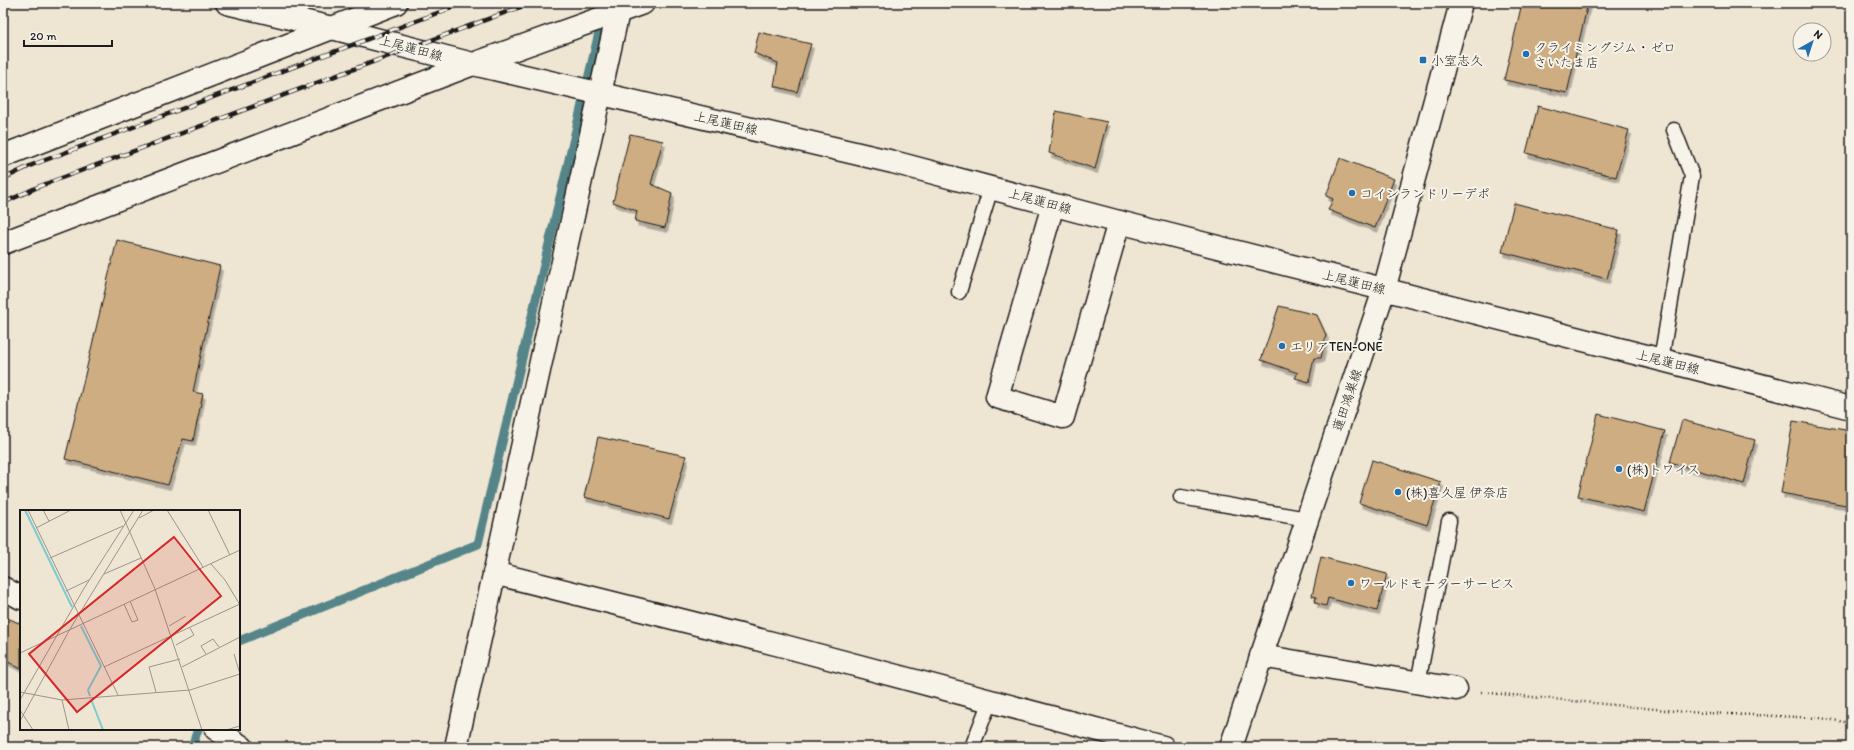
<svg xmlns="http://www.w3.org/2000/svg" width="1854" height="750" viewBox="0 0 1854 750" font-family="Itim,'Klee One',sans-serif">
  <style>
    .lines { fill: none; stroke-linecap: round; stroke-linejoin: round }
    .stream { stroke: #548589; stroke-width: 9 }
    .building { fill: #cdad81; stroke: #1c1c1c; filter: url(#shadow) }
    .lane-casing { stroke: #1c1c1c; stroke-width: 17 }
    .street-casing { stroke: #1c1c1c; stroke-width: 25 }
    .secondary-casing { stroke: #1c1c1c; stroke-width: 25 }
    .path { stroke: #1c1c1c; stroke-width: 2.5; stroke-dasharray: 1 3; stroke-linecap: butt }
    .lane { stroke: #f7f3e8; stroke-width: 14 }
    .street { stroke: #f7f3e8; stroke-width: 22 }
    .secondary { stroke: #f7f3e8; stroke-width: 22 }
    .rail-casing { stroke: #1c1c1c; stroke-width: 4.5 }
    .rail { stroke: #f7f3e8; stroke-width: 3; stroke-dasharray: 9; stroke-linecap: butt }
    .poi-dot { fill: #1f6fb2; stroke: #f7f3e8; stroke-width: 1.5 }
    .labels { text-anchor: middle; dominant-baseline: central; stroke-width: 4; stroke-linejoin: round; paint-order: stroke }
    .poi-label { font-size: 13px; fill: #1c1c1c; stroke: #f7f3e8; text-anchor: start }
    .street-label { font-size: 13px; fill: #1c1c1c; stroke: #f7f3e8 }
    .inset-river { fill: none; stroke: #7acbd2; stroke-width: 2 }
    .inset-road { fill: none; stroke: #9b958a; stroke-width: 1 }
    .view { fill: #d62828; fill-opacity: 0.15; stroke: #d62828; stroke-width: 2 }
    .inset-edge { fill: none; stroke: #1c1c1c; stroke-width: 2 }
  </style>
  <defs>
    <filter id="shadow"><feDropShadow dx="2.5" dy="4.5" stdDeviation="0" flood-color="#0004"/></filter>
  </defs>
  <rect width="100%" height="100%" fill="#efe5d3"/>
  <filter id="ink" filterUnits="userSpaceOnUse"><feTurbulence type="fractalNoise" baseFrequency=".025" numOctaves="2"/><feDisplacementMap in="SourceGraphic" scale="8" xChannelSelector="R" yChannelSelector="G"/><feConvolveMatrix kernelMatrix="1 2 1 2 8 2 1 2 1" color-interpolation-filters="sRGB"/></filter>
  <g filter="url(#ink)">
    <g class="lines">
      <path class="stream" d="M239,641L478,544L606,3
        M192,747L198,729"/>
    </g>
    <path class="building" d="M1522,3H1588L1567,93L1504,80Z
      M759,32L811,44L797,92L774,86L778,63L754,53Z
      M1538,106L1629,130L1616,177L1526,153Z
      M1056,111L1107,122L1095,169L1049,153Z
      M630,134L663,141L651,184L672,193L665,228L635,221L637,211L613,202Z
      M1340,158L1394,179L1375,228L1328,210L1333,199L1326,196Z
      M1514,203L1619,230L1607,279L1502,252Z
      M117,240L220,266L193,392L203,394L193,441L183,439L168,485L65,459Z
      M1279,306L1317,315L1326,335L1321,358H1314L1309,382L1295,378L1298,373L1261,360Z
      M1598,414L1665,431L1644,512L1578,496Z
      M1682,420L1755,440L1744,484L1670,462Z
      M1793,421L1851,431V506L1781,493Z
      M598,437L686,456L669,519L584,497Z
      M1372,460L1441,482L1427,525L1359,503Z
      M1321,557L1387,574L1377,611L1328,598L1326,606L1315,603L1316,597L1312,596Z
      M3,616L21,624V669L3,659Z"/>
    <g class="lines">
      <defs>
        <path id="lane" d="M959,292L991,188
          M1661,360L1692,176L1674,130
          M1181,497L1307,519
          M1418,683L1449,521
          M972,747L990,701"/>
        <path id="street" d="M618,12L643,3
          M3,156L396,3
          M1053,205L997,397L1063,417L1119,222
          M3,243L473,64
          M494,573L780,645L1163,747
          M3,588L21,598
          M1261,656L1456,689
          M216,729L242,747
          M456,747L620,3"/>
        <path id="secondary" d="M227,3L332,28L473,64L893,162L1119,222L1851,408
          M473,64L618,12
          M1231,747L1384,290L1461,3"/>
      </defs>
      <use href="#lane" class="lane-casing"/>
      <use href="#street" class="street-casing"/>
      <use href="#secondary" class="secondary-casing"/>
      <path class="path" d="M1481,692L1686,712L1820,718L1851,723"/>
      <use href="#lane" class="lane"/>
      <use href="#street" class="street"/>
      <use href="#secondary" class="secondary"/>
      <defs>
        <path id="rail" d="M3,179L32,165L464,3
          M3,203L40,186L531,3"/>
      </defs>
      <use href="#rail" class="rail-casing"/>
      <use href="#rail" class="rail"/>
    </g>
  </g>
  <g class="poi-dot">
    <circle cx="1526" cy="54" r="4"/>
    <rect x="1419" y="56" width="8" height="8" rx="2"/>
    <circle cx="1352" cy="193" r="4"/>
    <circle cx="1282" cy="346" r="4"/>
    <circle cx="1619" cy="469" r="4"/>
    <circle cx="1398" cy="492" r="4"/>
    <circle cx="1351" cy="583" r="4"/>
  </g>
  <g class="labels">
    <g class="poi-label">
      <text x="1534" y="47">クライミングジム・ゼロ<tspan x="1534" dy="15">さいたま店</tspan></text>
      <text x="1431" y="60">小室志久</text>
      <text x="1360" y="193">コインランドリーデポ</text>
      <text x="1290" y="346">エリアTEN-ONE</text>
      <text x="1627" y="469">(株)トワイス</text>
      <text x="1406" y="492">(株)喜久屋 伊奈店</text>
      <text x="1359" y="583">ワールドモーターサービス</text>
    </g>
    <g class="street-label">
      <text transform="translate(411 48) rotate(15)">上尾蓮田線</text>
      <text transform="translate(726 123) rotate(13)">上尾蓮田線</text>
      <text transform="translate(1040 201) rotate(15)">上尾蓮田線</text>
      <text transform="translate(1354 282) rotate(14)">上尾蓮田線</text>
      <text transform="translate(1668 362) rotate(14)">上尾蓮田線</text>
      <text transform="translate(1347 400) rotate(-71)">蓮田鴻巣線</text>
    </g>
  </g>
  <g transform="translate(20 510)">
    <rect width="220" height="220" fill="#efe5d3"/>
    <path class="inset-river" d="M5,0L52,97M61,116L81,156L68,180L70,186M71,189L83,220"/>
    <path class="inset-road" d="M8,0L98,185M23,0L29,11M100,0L135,79L182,220M147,0L183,57M188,0L210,45M119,8L134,0M16,18L51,0M30,48L103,16M191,54L205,70L220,95M84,64L121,48M46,81L69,70M104,94L112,112L118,110L110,91M149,116L166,106M156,135L174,125L170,118M0,143L220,40M186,144L181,136L193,129L199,137M214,144L220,164M84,157L220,94M162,157L220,127M0,182L42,190L170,180L220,164M136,182L129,157L160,149M0,190L63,80L114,0M42,190L49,220M0,200L13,220M0,211L50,119L123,0M206,220L220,216"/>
    <path class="view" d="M154,27L201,86L57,202L9,144Z"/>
    <rect width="220" height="220" class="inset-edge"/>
  </g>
  <rect width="1854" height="750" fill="none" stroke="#f7f3e8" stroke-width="16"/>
  <rect x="8" y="8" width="1838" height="734" fill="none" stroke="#1c1c1c" stroke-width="1.5" filter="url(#ink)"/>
  <g transform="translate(1812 42) rotate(39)"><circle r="19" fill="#f7f3e8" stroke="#9f9d96"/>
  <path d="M0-3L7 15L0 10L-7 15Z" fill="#1f6fb2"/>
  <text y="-6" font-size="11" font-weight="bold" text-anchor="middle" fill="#1c1c1c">N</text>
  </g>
  <path d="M24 40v6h88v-6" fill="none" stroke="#1c1c1c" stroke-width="2"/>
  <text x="30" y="40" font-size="12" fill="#1c1c1c" stroke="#f7f3e8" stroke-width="3" paint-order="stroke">20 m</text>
</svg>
